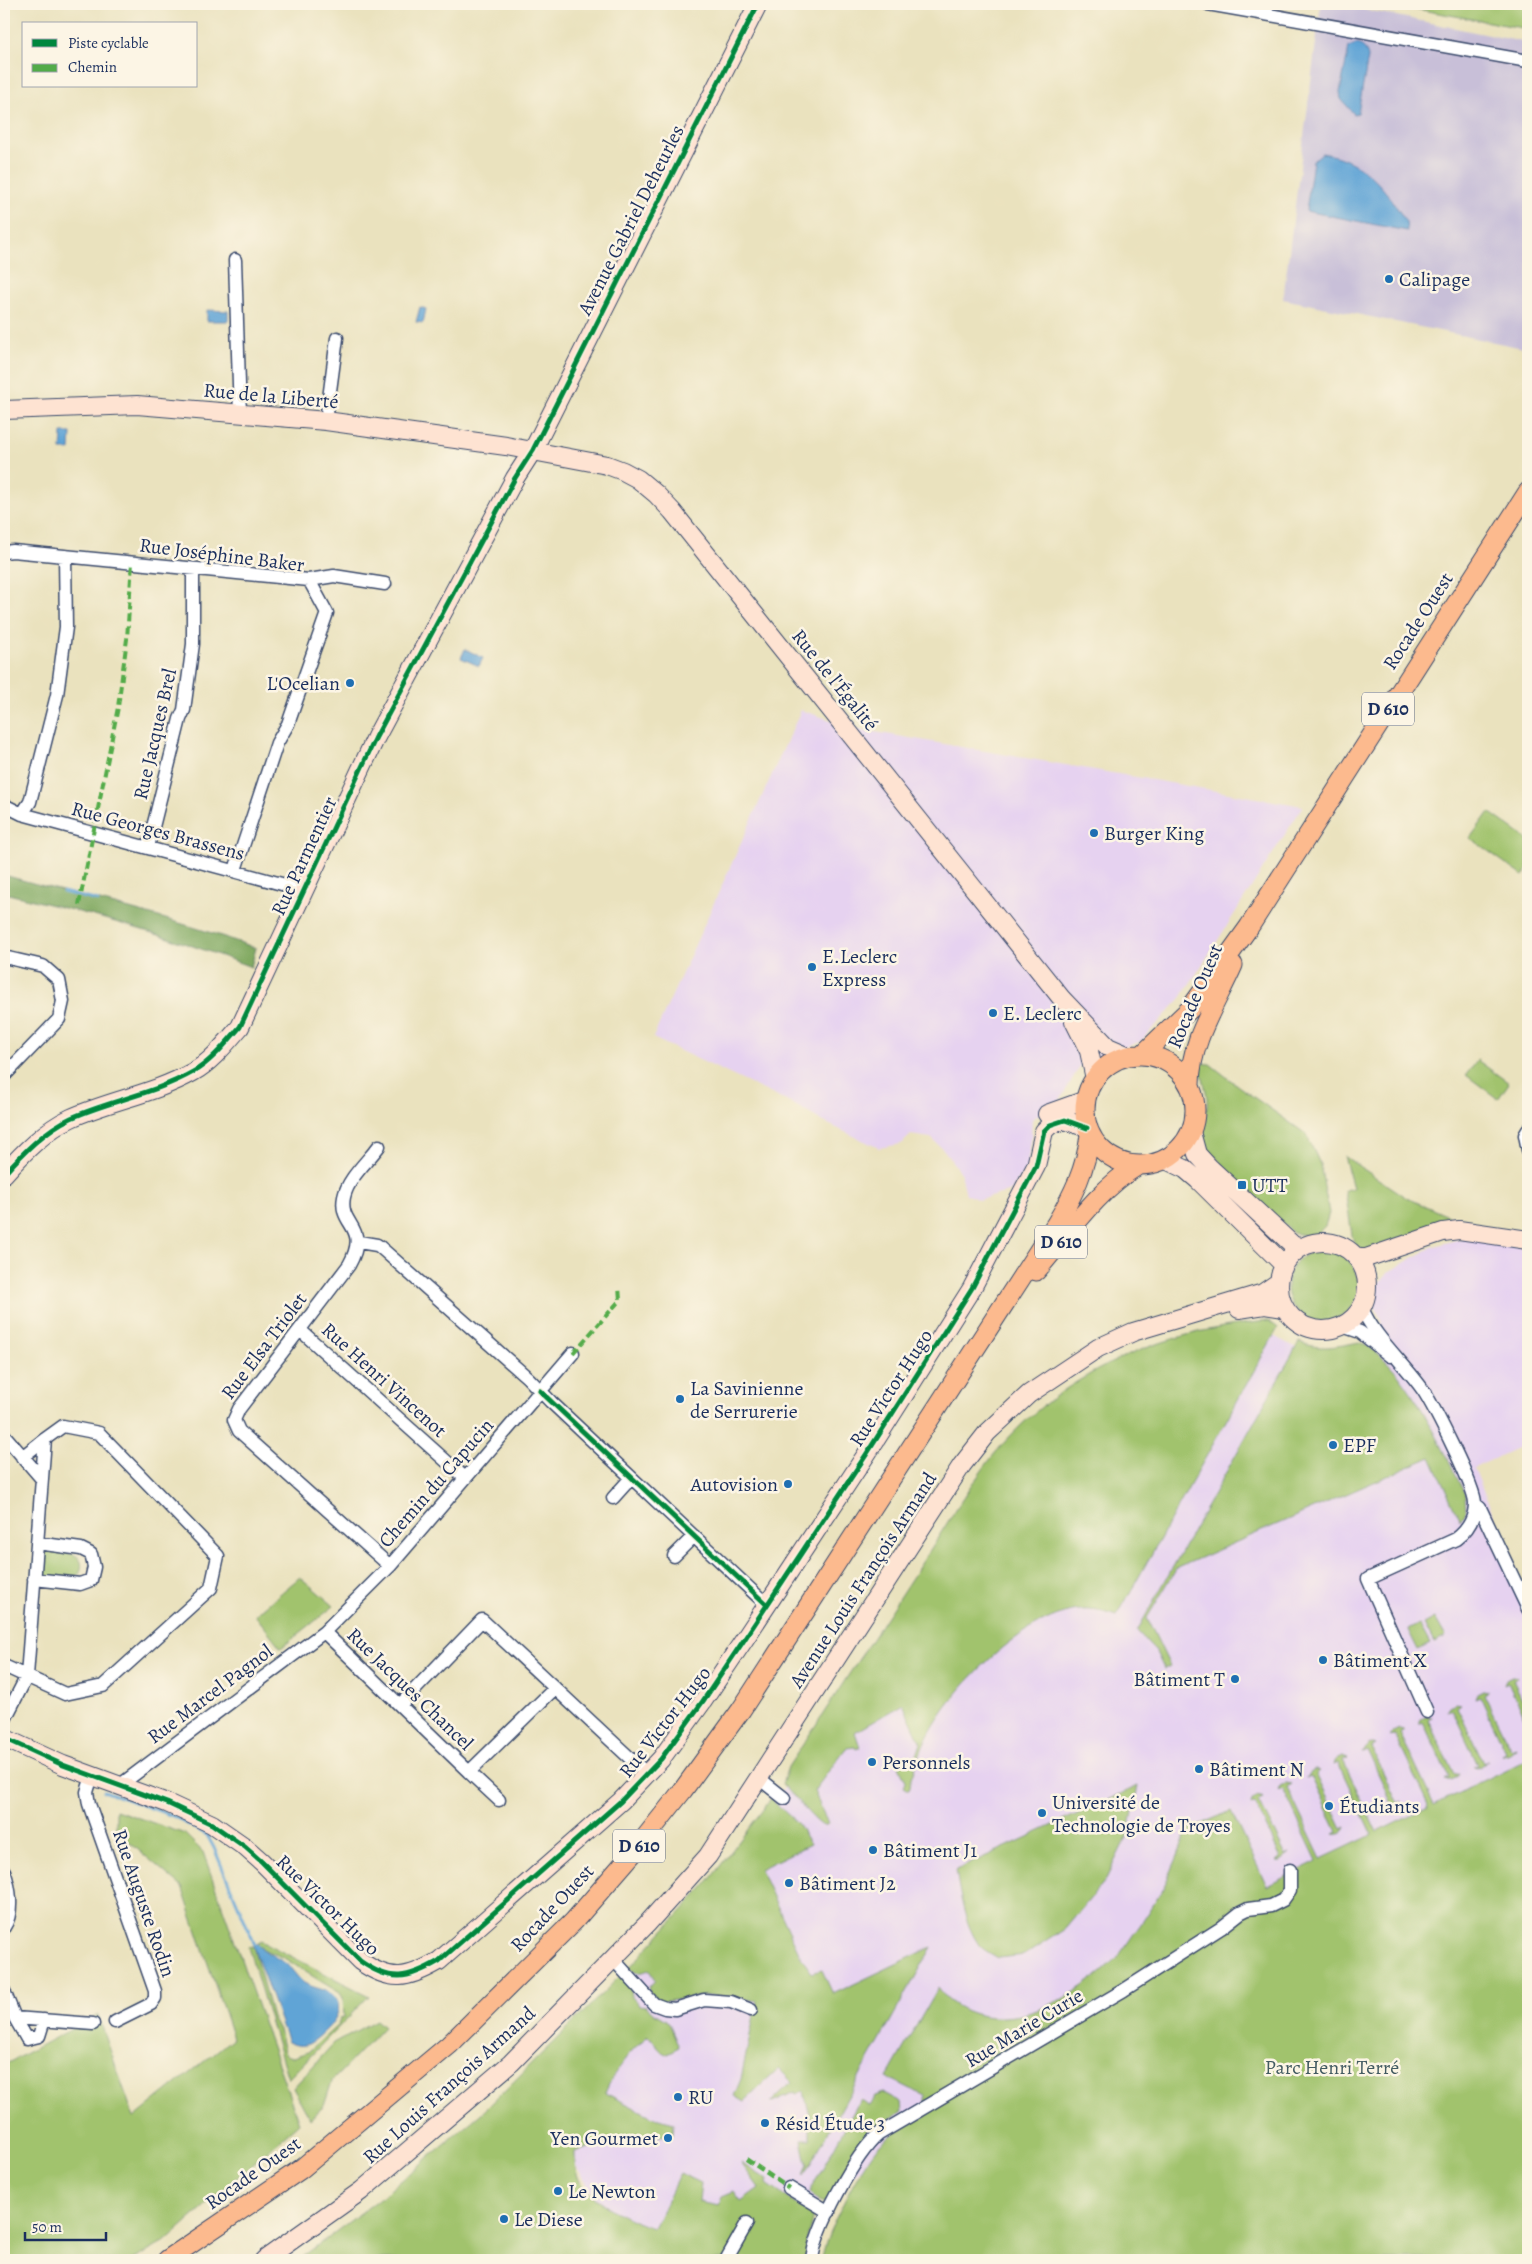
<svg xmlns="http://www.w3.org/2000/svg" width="1532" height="2264" viewBox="0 0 1532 2264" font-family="Alegreya,serif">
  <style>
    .built { fill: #e6d2f0 }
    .industrial { fill: #c8bfd8 }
    .green { fill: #a1c36d; stroke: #5e7966 }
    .forest { fill: #80a960; stroke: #4e6c5f }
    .water { fill: #61a4d6; stroke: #3e6a9a }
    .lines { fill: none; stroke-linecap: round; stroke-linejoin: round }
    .stream { stroke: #61a4d6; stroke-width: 3 }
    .street-casing { stroke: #3a4a6c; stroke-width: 15 }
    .secondary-casing { stroke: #3a4a6c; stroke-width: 20 }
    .primary-casing { stroke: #3a4a6c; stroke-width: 21 }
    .street { stroke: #fff; stroke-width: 12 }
    .secondary { stroke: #fee3d2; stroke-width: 18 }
    .primary { stroke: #fcba8e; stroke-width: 19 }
    .quiet { stroke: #52ab49; stroke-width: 4; stroke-dasharray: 8 4; stroke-linecap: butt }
    .cycleway-casing { stroke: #fcf5e5; stroke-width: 8 }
    .cycleway { stroke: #00873e; stroke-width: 5 }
    .poi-dot { fill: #1f6fb2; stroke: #fcf5e5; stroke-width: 2 }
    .labels { text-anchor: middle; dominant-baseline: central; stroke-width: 5; stroke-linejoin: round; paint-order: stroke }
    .shield { fill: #fcf5e5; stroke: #5e6a86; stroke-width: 1 }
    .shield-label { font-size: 19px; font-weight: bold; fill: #1b2f5e }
    .street-label { font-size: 20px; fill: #1b2f5e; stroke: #fcf5e5 }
    .poi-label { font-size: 20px; fill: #1b2f5e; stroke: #fcf5e5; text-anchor: start }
    .park-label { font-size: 20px; fill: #435b62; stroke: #fcf5e5 }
  </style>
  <rect width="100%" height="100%" fill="#fcf5e5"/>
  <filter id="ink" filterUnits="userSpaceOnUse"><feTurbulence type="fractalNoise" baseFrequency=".02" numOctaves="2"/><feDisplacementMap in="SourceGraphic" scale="10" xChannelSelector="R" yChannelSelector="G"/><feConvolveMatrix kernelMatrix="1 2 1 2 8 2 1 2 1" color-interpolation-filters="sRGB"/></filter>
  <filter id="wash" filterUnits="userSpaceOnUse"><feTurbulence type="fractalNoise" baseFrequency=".0096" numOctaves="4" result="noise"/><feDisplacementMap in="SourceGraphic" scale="20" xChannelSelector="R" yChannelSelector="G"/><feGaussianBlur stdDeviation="1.12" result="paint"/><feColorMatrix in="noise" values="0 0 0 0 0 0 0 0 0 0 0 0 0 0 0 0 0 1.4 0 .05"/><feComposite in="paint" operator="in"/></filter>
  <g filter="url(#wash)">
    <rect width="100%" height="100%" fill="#eae2be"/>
    <path class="built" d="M801,710L857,729L1303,806L1181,998L1141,1041L1081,1064L1059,1102L1032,1119L1031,1142L1026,1169L1011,1191L979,1200L966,1194L961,1174L944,1150L931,1138L911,1135L901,1144L879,1148L822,1121L795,1105L653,1038Z
      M1466,1237L1528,1248V1443L1474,1468L1528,1599V1775L911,2132L790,2222L646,2234L607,2215L564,2147L543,2064L754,1834L994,1465L1262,1330L1308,1354L1362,1351L1382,1322L1375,1306L1378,1284L1390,1271L1432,1247Z"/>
    <path class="industrial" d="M1321,4H1338L1528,43V349L1283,299Z"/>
    <path class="green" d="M1388,4H1528V29Z
      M1489,812L1528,840V868L1523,876L1470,838Z
      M1477,1060L1509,1083L1498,1099L1466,1075Z
      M1201,1063L1210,1064L1238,1086L1306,1134L1320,1164L1329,1213L1325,1226L1317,1234L1310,1236L1293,1233L1205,1147C1198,1132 1209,1115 1207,1099C1206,1086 1201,1076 1201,1063Z
      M1344,1156L1405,1197L1448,1216L1444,1222L1365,1251C1357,1248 1353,1242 1352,1235L1345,1190L1353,1188Z
      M1287 1286a36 36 0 1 1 72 0a36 36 0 1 1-72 0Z
      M1269,1321L1278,1328L1117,1616C1103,1611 1087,1608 1072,1611C1018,1622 952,1689 928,1736C921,1749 916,1765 911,1779C910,1784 911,1786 909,1790L904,1787L906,1782L899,1766L916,1758L921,1743L903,1704L855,1732L860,1747L856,1749L855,1747L846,1748L814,1791L828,1824L824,1826C817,1825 791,1792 782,1784L788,1767C832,1701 875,1634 919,1567C943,1531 965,1492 992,1457C1060,1372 1163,1330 1269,1321Z
      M1299,1342C1320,1351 1338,1346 1359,1342C1405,1359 1444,1452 1465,1494L1466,1510L1460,1521L1431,1457L1177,1568L1147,1618L1170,1666L1164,1669L1155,1650L1137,1631Z
      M48,1550C61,1552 85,1551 81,1569C80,1574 78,1576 74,1578L47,1576L42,1573V1556Z
      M300,1577L334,1606L281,1648L255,1615Z
      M1435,1618L1446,1637L1434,1643L1424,1624Z
      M1419,1624L1430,1644L1418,1650L1408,1630Z
      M1512,1676L1518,1677L1513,1680L1528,1711V1724L1508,1682L1504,1684L1506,1679Z
      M1483,1690L1489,1691L1484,1694L1511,1749L1515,1747C1512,1753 1508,1755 1502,1754L1506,1752L1480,1696L1475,1698L1477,1693Z
      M1456,1703L1461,1704L1457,1707L1483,1762L1487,1760L1478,1768L1474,1767L1478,1765L1452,1709L1447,1711L1450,1706Z
      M1427,1716L1432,1717L1428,1720L1454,1775L1459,1774C1456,1779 1451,1781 1445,1780L1449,1778L1423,1722L1419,1724L1421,1719Z
      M1399,1729L1404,1730L1400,1733L1434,1805L1528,1759V2260H822C822,2239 864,2159 880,2144C893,2132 911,2124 926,2116L925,2096L887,2077L938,1988C942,1993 946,1999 951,2002C1005,2041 1078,1997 1117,1957C1123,1951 1128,1942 1133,1935C1157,1903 1175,1869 1187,1830L1231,1811L1267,1886L1317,1861L1283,1789L1278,1791L1280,1786L1286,1783L1292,1784L1287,1787L1321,1859L1372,1835L1338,1763L1334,1765L1336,1759L1342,1756L1348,1758L1343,1760L1377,1832L1429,1807L1395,1735L1390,1737L1393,1732Z
      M1370,1743L1376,1745L1371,1747L1398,1803L1402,1801C1399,1807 1395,1809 1389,1808L1393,1805L1367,1750L1362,1752L1365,1747Z
      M1315,1770L1320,1771L1316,1774L1342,1829L1346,1827C1344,1833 1339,1835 1333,1834L1337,1832L1311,1776L1306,1778L1309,1773Z
      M1138,1786L1129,1832L1105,1881L1065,1929L1025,1955L998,1958C992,1954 983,1950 979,1945C964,1923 960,1895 956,1870Z
      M1258,1796L1264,1798L1259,1801L1286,1856L1290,1854L1281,1861H1277L1281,1858L1255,1803L1250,1805L1253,1799Z
      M771,1799L797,1823L810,1844L760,1869L802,1959L812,1973L822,1970L833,1994L932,1947L803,2177L807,2163L802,2140H810V2116L804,2092L796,2094L795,2092L770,2103L792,2082L779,2069L744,2102L734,2096L741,2079L757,2001L732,1997L703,1996L662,2002L650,1993L648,1988L655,1980L649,1970C640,1973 636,1975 629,1968L705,1886Z
      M116,1810L185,1834L203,1852L299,2123L163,2243L133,2260H4V2065L98,2015L134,2118L233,2038L182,1887L116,1831Z
      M261,1941L369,1996L288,2079L248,1947L253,1946L272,2017L279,2030L284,2052L288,2056L293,2057L308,2052L338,2025L340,2018L344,2017L343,1998L340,1993C322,1982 305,1972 289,1961C279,1954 265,1953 257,1944Z
      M620,1976C627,1983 632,1987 632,1997L639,2005L646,2006L654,2013L666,2020L670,2025L679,2047L665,2054L648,2036C629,2051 615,2070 605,2093L655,2118L674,2123L673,2135L618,2139L575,2152C575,2163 575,2176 583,2186C599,2205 629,2221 654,2228L680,2173L701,2183L699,2202L719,2206L722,2196L734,2191L741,2201L759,2188L741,2163L768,2180L767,2184L813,2216L806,2243L805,2260H298L378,2200L484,2111Z
      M376,2020L384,2027L332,2081L324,2106L310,2119L293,2088L334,2043Z
      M884,2093L901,2102L902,2111L864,2140L829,2200L822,2202L813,2197L810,2191L860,2100L869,2105L875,2096Z"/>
    <path class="forest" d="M4,875C88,899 174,918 256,948L251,967C170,936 88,913 4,893Z"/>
    <path class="water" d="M1356,44C1364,46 1366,49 1368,57L1358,113L1354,114L1341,99L1340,92L1349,47Z
      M1322,153C1365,160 1385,188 1406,222L1407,231L1306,211L1313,161Z
      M420,307L426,309L423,323L416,322Z
      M207,310L228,311V321H207Z
      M62,433H71L70,450H61Z
      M465,649L483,658L479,666L461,658Z
      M257,1944C265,1953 275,1956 285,1963C293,1969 297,1978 304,1983C311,1987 319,1988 326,1991C353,2004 330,2028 316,2039C306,2047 299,2047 288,2042L253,1946Z"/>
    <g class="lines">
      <path class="stream" d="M63,892L98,901
        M104,1791L173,1816L207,1835L214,1848L255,1945"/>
    </g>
  </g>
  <g filter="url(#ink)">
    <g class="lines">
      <defs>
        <path id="street" d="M1208,4L1528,61
          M235,260L240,415
          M326,421L337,338
          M4,552L13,551L309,580L327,613L288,724L277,743L235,870
          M309,580L334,576L385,584
          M4,805L22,814L304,890
          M22,814L30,802L57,695L66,627L65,556
          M148,847L180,719L184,710L193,644V569
          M4,957L43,966L59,980L63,1001L59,1019L4,1076
          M1528,1130L1525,1135L1528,1150
          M379,1146C368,1161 348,1178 344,1197C338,1227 371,1225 349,1265L239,1409L234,1420L239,1431L390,1566
          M359,1242L377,1245L380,1247L528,1378L551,1402L767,1605
          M1362,1308C1373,1336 1405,1364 1423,1390C1434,1407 1475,1487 1475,1503C1475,1519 1468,1530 1456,1539L1368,1579L1427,1712
          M1342,1326L1360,1332L1390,1356
          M300,1330L465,1478
          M4,1435L42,1479
          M22,1457L45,1439
          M613,1498L631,1478
          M1475,1504L1480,1508L1528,1609
          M674,1556L694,1536
          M34,1579L80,1584L91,1580L94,1567L91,1554L81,1549L37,1543
          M324,1632L469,1772L555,1688
          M4,1666L65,1694L103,1686L211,1588L218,1556L99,1433L63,1426L45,1439L27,1676L4,1721
          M400,1705L482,1620L647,1774
          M469,1772L499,1800
          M92,1776L87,1792L89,1804L155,1991V1998L151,2004L115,2022
          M760,1779L784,1798
          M119,1786L324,1632L390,1566L573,1353
          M4,1871C10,1888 14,1912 4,1927
          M613,1959L654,2004L665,2008L675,2009L704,2000L731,2002L751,2010
          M4,1991L15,2018L93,2024
          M15,2018L27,2039L39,2036L44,2020
          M789,2188L829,2212
          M726,2260L747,2223
          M812,2260C815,2229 855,2154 879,2134L1124,1990L1221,1928L1240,1913L1248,1909L1271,1906L1283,1900L1290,1890V1870"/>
        <path id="secondary" d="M4,410L137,405L326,421L506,446L607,465L623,471L638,479L656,494L672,511L1062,999L1108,1047L1129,1056
          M1074,1021L1089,1051L1095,1079
          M1047,1114L1086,1100
          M1191,1132L1197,1154L1209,1167L1294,1246L1302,1247
          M1166,1160L1185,1169L1198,1180L1284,1265
          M4,1174C23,1153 45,1130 71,1118C111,1100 154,1094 193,1072C211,1062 226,1043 240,1027L376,737L515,478L533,450L758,4
          M1279 1286a44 44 0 1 1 88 0a44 44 0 1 1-88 0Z
          M1357,1258H1366L1443,1232L1459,1230L1528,1240
          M1239,1309L1265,1305L1284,1308
          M4,1738L63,1765L167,1803L212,1824L245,1847L262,1862L360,1961C391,1983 408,1979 439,1961L621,1801L661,1759L703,1701L742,1643L866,1455L972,1288L1036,1166L1044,1131L1050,1125L1065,1120L1087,1128
          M264,2260L361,2191L511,2063L647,1924L708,1856L962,1465L987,1433L1029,1394L1098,1348L1133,1332L1263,1293L1279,1282"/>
        <path id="primary" d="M1085 1110a55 55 0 1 1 110 0a55 55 0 1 1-110 0Z
          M1142,1055L1190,1009L1249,927L1528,492
          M1190,1085C1190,1041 1216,1004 1233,965
          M1036,1271C1066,1237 1098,1189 1137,1166
          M167,2260L301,2169L449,2045L574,1921L633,1853L683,1790L741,1710L1056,1224C1073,1195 1086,1169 1090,1135"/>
      </defs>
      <use href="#street" class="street-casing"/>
      <use href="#secondary" class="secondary-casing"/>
      <use href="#primary" class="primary-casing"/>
      <use href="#street" class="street"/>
      <use href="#secondary" class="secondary"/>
      <use href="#primary" class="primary"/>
      <path class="quiet" d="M79,905L118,707L127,639L132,562
        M573,1353L620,1300L619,1287
        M746,2159L789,2188"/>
      <defs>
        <path id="cycleway" d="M4,1174C23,1153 45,1130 71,1118C111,1100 154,1094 193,1072C211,1062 226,1043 240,1027L376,737L515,478L533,450L758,4
          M540,1391L767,1605
          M4,1738L63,1765L167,1803L212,1824L245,1847L262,1862L360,1961C391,1983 408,1979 439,1961L621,1801L661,1759L703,1701L742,1643L866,1455L972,1288L1036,1166L1044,1131L1050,1125L1065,1120L1087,1128"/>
      </defs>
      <use href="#cycleway" class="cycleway-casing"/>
      <use href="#cycleway" class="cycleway"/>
    </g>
  </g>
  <g class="poi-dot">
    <circle cx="1389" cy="279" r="5"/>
    <circle cx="350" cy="683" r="5"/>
    <circle cx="1094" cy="833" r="5"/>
    <circle cx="812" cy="967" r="5"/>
    <circle cx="993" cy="1013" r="5"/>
    <rect x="1237" y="1180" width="10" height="10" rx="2.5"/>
    <circle cx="680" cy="1399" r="5"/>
    <circle cx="1333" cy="1445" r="5"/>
    <circle cx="788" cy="1484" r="5"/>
    <circle cx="1323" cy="1660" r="5"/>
    <circle cx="1235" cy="1679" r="5"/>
    <circle cx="872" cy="1762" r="5"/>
    <circle cx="1199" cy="1769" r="5"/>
    <circle cx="1329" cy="1806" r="5"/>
    <circle cx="1042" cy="1813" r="5"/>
    <circle cx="873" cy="1850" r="5"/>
    <circle cx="789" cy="1883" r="5"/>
    <circle cx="678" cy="2097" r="5"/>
    <circle cx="765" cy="2123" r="5"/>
    <circle cx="668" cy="2138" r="5"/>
    <circle cx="558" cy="2191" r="5"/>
    <circle cx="504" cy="2219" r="5"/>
  </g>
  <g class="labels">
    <g class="shield">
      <rect x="1362" y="692.5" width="52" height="33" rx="4"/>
      <rect x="1035" y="1225.5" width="52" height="33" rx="4"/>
      <rect x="613" y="1829.5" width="52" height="33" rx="4"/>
    </g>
    <g class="shield-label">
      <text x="1388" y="709">D 610</text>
      <text x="1061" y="1242">D 610</text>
      <text x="639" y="1846">D 610</text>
    </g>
    <g class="street-label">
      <text transform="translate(631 220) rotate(-63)">Avenue Gabriel Deheurles</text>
      <text transform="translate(271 396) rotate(5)">Rue de la Liberté</text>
      <text transform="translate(222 555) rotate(7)">Rue Joséphine Baker</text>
      <text transform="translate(1418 621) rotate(-57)">Rocade Ouest</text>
      <text transform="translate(835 680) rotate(51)">Rue de l'Égalité</text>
      <text transform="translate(155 734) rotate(-77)">Rue Jacques Brel</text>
      <text transform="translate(158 831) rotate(15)">Rue Georges Brassens</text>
      <text transform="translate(304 856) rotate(-65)">Rue Parmentier</text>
      <text transform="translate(1195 996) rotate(-67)">Rocade Ouest</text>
      <text transform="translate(264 1346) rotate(-53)">Rue Elsa Triolet</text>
      <text transform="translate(384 1380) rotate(42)">Rue Henri Vincenot</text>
      <text transform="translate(891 1388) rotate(-57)">Rue Victor Hugo</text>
      <text transform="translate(436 1483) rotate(-49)">Chemin du Capucin</text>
      <text transform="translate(863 1580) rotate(-57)">Avenue Louis François Armand</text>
      <text transform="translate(410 1689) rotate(44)">Rue Jacques Chancel</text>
      <text transform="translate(210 1694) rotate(-37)">Rue Marcel Pagnol</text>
      <text transform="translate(665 1722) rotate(-52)">Rue Victor Hugo</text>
      <text transform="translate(144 1903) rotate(71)">Rue Auguste Rodin</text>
      <text transform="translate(328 1905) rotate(44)">Rue Victor Hugo</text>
      <text transform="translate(552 1908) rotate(-47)">Rocade Ouest</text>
      <text transform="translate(1024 2028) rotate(-31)">Rue Marie Curie</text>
      <text transform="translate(449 2085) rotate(-42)">Rue Louis François Armand</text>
      <text transform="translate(253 2173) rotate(-35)">Rocade Ouest</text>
    </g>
    <g class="poi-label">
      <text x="1399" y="279">Calipage</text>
      <text x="340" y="683" text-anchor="end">L'Ocelian</text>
      <text x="1104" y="833">Burger King</text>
      <text x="822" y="956">E.Leclerc<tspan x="822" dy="23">Express</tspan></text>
      <text x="1003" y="1013">E. Leclerc</text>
      <text x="1252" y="1185">UTT</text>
      <text x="690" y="1388">La Savinienne<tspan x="690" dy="23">de Serrurerie</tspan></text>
      <text x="1343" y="1445">EPF</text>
      <text x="778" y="1484" text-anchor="end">Autovision</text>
      <text x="1333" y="1660">Bâtiment X</text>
      <text x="1225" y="1679" text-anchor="end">Bâtiment T</text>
      <text x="882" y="1762">Personnels</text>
      <text x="1209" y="1769">Bâtiment N</text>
      <text x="1052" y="1802">Université de<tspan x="1052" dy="23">Technologie de Troyes</tspan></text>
      <text x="1339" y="1806">Étudiants</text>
      <text x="883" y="1850">Bâtiment J1</text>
      <text x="799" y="1883">Bâtiment J2</text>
      <text x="688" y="2097">RU</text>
      <text x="775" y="2123">Résid Étude 3</text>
      <text x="658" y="2138" text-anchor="end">Yen Gourmet</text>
      <text x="568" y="2191">Le Newton</text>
      <text x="514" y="2219">Le Diese</text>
    </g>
    <g class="park-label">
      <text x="1332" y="2067">Parc Henri Terré</text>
    </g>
  </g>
  <rect width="1532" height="2264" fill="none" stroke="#fcf5e5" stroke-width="20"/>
  <rect x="22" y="22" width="175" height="65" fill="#fcf5e5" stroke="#a2a6af"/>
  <rect x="32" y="39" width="25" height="8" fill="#00873e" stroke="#a2a6af"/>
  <text x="68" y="48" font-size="15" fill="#1b2f5e">Piste cyclable</text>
  <rect x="32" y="64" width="25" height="8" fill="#52ab49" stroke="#a2a6af"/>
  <text x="68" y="72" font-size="15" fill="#1b2f5e">Chemin</text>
  <path d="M25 2232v8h81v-8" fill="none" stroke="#1b2f5e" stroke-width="2.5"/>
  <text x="32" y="2232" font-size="15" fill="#1b2f5e" stroke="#fcf5e5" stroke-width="4" paint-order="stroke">50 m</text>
</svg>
